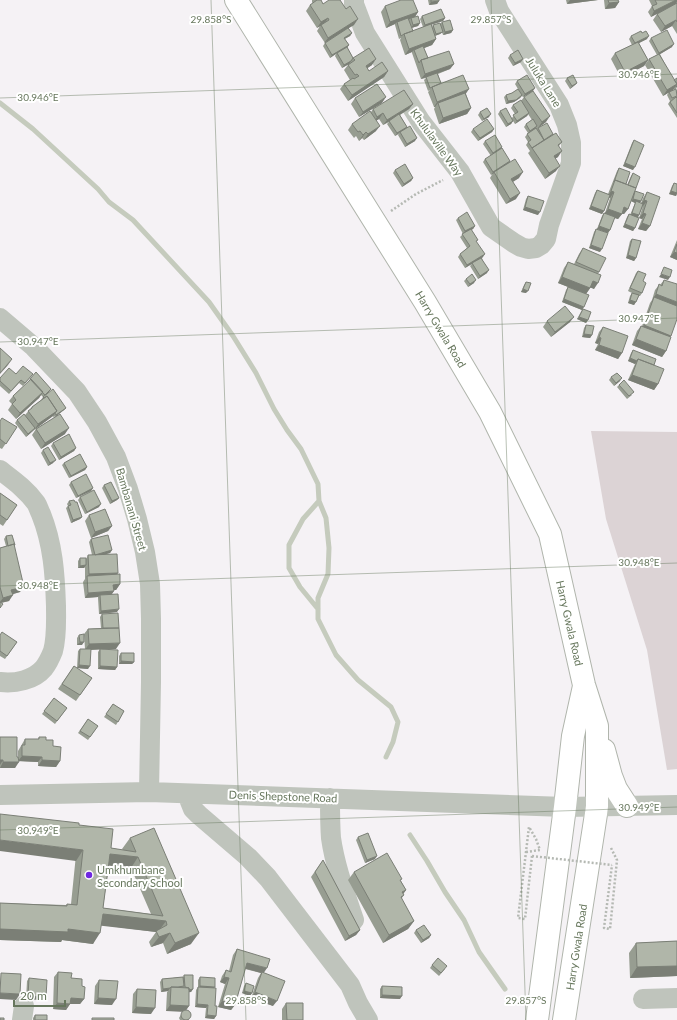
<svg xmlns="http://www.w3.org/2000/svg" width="677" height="1020" viewBox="0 0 677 1020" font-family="Lato,sans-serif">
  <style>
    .green { fill: #dcd3d5 }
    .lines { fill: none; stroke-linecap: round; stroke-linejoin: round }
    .stream { stroke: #c5cbbd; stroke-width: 5 }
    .major-casing { stroke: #b0b5ac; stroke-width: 24 }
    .path { stroke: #b5b9b3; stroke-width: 2.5; stroke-dasharray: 2 2; stroke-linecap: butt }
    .minor { stroke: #bfc4bc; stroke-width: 20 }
    .major { stroke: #fff; stroke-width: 22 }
    .path-bridge { stroke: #b5b9b3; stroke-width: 2.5; stroke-dasharray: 2 2; stroke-linecap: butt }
    .wall { fill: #979d91; fill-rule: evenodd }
    .shaded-wall { fill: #7b7f76 }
    .building { fill: #b0b6a9; stroke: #7b7f76; fill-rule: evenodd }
    .ticks { fill: none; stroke: #67775d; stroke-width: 1; stroke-opacity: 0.45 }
    .poi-dot { fill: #6f27e0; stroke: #fff; stroke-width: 1.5 }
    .labels { text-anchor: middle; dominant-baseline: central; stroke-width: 4; stroke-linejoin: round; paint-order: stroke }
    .street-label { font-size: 11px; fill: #67775d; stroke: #fff }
    .poi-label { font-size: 11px; fill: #67775d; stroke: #fff; text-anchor: start }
    .ticks-label { font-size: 10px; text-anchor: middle; fill: #67775d; stroke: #fff; stroke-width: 4; stroke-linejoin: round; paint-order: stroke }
  </style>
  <rect width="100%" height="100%" fill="#f5f2f5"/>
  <path class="green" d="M591,431L677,432V769L667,770L647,650L606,519Z"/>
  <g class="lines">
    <path class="stream" d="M0,103L33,129L98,189L109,202L133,220L209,302L233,336L256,373L274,409L287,430L301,449L318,484L319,501L326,518L329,548L328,574L318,598V619L336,655L358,680L391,707L398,722L393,742L386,757
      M318,609L300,587L289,568V545L303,519L319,501
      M410,835L427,861L445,892L464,920L479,952L505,989"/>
    <defs>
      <path id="major" d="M236,0L425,302L490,412L550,534L584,685L597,726V806L596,814L564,1020
        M604,750L611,776L616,789L627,806
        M537,1020L565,807L573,736L584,686"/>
    </defs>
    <use href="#major" class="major-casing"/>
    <path class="path" d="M391,211L416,194L443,180
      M611,848L617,860L610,929L604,928L612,865
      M526,852L540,850L536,839L529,827L518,918L525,919L532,856"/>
    <path class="minor" d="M354,0V4L365,33L421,122L460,172L491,227L514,243L521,247L528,249L536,248L541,245L546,239L549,225L571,163V143L567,125L559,105L499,11L495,0
      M0,318L34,347L77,392L97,422L116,457L128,489L137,519L145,552L150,584L151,619V682L149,792
      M0,470C13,480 26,489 36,503C38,506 39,510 41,514C53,544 55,574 56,606C56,621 57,637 53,651C51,656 47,664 44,668C34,680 15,684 0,682
      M187,794L193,809L199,815L248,857L268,878L350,985L358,1003L368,1020
      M0,795L149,792L565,807L677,805
      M330,798C330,811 330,825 331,838C335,866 345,893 354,920
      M643,999L677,998
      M22,1020L24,1006"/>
    <use href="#major" class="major"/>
    <path class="path-bridge" d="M532,856L612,865"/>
  </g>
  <path class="wall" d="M312,0H321L323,4L354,25L348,28L352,33L350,36L345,39L349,45L347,47L353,58L372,65L367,68L369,71H388L384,77L348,101L340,89L344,84L350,80L344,70L348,65L349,64L342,68L335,56L336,54L330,58L323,46L325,43L317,31L320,26L317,28L306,11L310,5L314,2L312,3Z
    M428,0H439V1L437,4L429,5Z
    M566,0H598L567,4Z
    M604,0H618L619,2L615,8L605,9Z
    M649,0H677V2L676,3H677V34L672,26L661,32L653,20L657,14L673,5L651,17L648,12L652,6Z
    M385,6L418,12L415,17L420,23L418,26L411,28L413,31L423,27L420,19L422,16L445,18L443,21L431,25L432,27L433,25L440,24L442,22L453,30L451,33L443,35L442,32L440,34L435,36L436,39L432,45L424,48L428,58L454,64L450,69L438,74L441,83L466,94L471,108L467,114L439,124L434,109L435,107H434L428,92L430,90L428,91L424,80L426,78L421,79L412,53V52L405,55L400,40L401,38L399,39L395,25V24L386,28L381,12Z
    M642,33L647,39L639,43L648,60L644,66L621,78L611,59L615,53L632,45L629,39L631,36Z
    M651,38L672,47L660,54L677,88L674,90V89L673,90L663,96L645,65L649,59L657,55L649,41Z
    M510,55L521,62L513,66L508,58Z
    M567,78L577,83L575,85L570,89L565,81Z
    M517,81L533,91L523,97L522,96L520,98L514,102L506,104L504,97L506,95L512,93L518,89L515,84Z
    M677,90V118L668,104L670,101L667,95L669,92Z
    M524,97L546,122L538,128L553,134L562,142L559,146L558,157L556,158V171L545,179L528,153L531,150L530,151L526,145L528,142L525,137L528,133L524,127L526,124L532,120L528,114L527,116L515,124L513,121L511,124L506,127L498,114L500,111L512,118L515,114L511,108L513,105L521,101Z
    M355,98L382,103L359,117L351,104Z
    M413,104L409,109L400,115L407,127L406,129L415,141L405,147L398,135L399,134L395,136L387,124L389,122L383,125L379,119L377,120L376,131L364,140L362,138L359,141L356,136L354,138L348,130L352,124L371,112L373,109Z
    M480,112L489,117L482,121L478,115Z
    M473,129H494L492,132L478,141L471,132Z
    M634,140L633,170L623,166L632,143Z
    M485,141L502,147L500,150L510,161L509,163L519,178L513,182L516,199L506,204L490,178L493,173L491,175L483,162L485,159L491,156L483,144Z
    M619,168L626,184L627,185L631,176L633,173L634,192L635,191L641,201L640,203H641L643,198L647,192L650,226L646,231L638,229L642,219L639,218L643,206L639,215L638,218L635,228L633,231L623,227L627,217L629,214L630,215L635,203L631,201L628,209L624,214H622L618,219L614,218L610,230L608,233L597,229L602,216L604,213H605L610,198L609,197L604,211L602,214L589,209L595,193L597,190L608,194L617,171Z
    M395,170L413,178L411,181L402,187L393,173Z
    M674,183L677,184V194L676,196L669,194L672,186Z
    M528,196L538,215L523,210L526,199Z
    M458,218L475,226L473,229L471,230L483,257L482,258L487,273L478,279L470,266L472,264L465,268L458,257L460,254L467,248L460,237L463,234L456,220Z
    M596,229L600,252L589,248L594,232Z
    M632,239L636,258L634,261L626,258L630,241Z
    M677,240V260L670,257Z
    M583,248L599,272L598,274L594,289L591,287L586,294L558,283L564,268L568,262L574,264L579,254Z
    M638,271L643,281L642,293L640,296H639L634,305L628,303L630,296L632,293L634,294L628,291L636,273Z
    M466,279L474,283L468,287L464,281Z
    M664,280L670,337L666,351L662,357L632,345L637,331L641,326H642L650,303L652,300L655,290L659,285H660Z
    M526,282V293L521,292L524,285Z
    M568,287L583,309L588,320L586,323L577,319L582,310L562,302L566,290Z
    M547,321L570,322L551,337L543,327Z
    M586,325L592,335L590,338L582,337L584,328Z
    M603,327L622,353L618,359L595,350L598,344L595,343L599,332Z
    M633,350L658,384L654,390L628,380L635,364L628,361L631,353Z
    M16,374H33L23,386L19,383L9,394L0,386V378Z
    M611,377L620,381L614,386L609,380Z
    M30,379L49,392L47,394L66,408L64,410L54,417L65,434L41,449L32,435L36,429L54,418L53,416L34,430L26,437L15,423L17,420L25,415L32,407L41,400L43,397L41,395L39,398L16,419L8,410L12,404L9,401L13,396L28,382Z
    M619,385L632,395L627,399L617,387Z
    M0,421L17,427L2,449L0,448Z
    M53,443L76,448L74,451L59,460L51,446Z
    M43,450L53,463L48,466L41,453Z
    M64,463L87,467L85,470L69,478L62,465Z
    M71,482L93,488L91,491L76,498L69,485Z
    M104,485L119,498L117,500L110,504L102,488Z
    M0,493L17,505L3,526L0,524Z
    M80,497L99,507L85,514L78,500Z
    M69,501L75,502L82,517L80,519L71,523L66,508L68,506L67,504Z
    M89,515L112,526L108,531L91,538L85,521Z
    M6,536L15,545L14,546L20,592L12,594L9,601L1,603L0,608V548L6,546L4,539Z
    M91,539L112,550L110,553L105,554L117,574L120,584L116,590H114L111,595L117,612L99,614L98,598V597L85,598L83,582L85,579V567L84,568H78V561L80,558L86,559L88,555H92L89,542Z
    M102,614L116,649H104L117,667L115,670L98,669V652L100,649L91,650L88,669L77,668L92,678L76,701L58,689L74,666L77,668L78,651L80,649H85L84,634L88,629L101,628L100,617Z
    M0,635L17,642L5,659L0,656Z
    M79,635L82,645H77V638Z
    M121,653L134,662L132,664H119V656Z
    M54,698L67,708L55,724L42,714Z
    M113,704L124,711L116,725L104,717Z
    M88,719L98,726L88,740L78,733Z
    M0,737L17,757H18V751L25,739H38L39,737L46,740L53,746L60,761L56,767L38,766V762L18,761L15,768H0Z
    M79,825L111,848L123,850L122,849L130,838L191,944L167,954L163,943L151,947L149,942L156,932L101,925L93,944L62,940L61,942L0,940V903L66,905L67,904H71ZM109,865L131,868L151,914L103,908Z
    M358,837L375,859L365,863L356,840Z
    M323,860L360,930L356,935L345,941L311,877Z
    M354,872L401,881L406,890L403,894L401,899L414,921L408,929L383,943L348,880Z
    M416,930L431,935L429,938L421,943L414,933Z
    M677,941V976L630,978L629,953L636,943Z
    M237,949L264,973L273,1006L251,998L258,978L261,973L245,969L235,1005L231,1010L218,1007L225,984L220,982L222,976L226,970L229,971L233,955Z
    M432,965L445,969L439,976L430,968Z
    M58,972L71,978L82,986L84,999L80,1004H70L66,1010L53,1009L54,977Z
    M184,975L193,989L191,992H189V1006L185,1010L189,1020H180L179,1018L183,1011H166L167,992L168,991L161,992L160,982L162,979L183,977Z
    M200,977L214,988L216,1016L214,1019L205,1018L206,1008L195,1007L196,990L198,987V980Z
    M29,978L46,997L44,1000L26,999L27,981Z
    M99,980L112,1005L94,1004L95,986Z
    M246,983L252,993L250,996L242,993L244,986Z
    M382,986L400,999L380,998V989Z
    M137,989L151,1014L132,1013L133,994Z
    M286,1003L303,1020H282V1009Z
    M35,1015L47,1020H33V1018Z"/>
  <path class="shaded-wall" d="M570,0H598L567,4Z
    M676,0H677V2L676,4L651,17L654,11Z
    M439,1L437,4L429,5L431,2Z
    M619,2L615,8L605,9L609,3Z
    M418,12L414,18H411L410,19L397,24V22L395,24L386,28L390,22Z
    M328,18L324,24L317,28L321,22Z
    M445,18L443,21L423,27L425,25Z
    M358,19L354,25L324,43L328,38Z
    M676,20L672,26L661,32L665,26Z
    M420,23L418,26L411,28L413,25Z
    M453,30L451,33L443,35L445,32Z
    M443,32L440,34L434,36L436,34Z
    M352,33L350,36L342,40L344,38Z
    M649,36L647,39L633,46L635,43Z
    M436,39L432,45L414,52V50L412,52L405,55L409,49Z
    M674,44L672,47L657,56L659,53Z
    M349,45L347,48L337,53L330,58L332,55Z
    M376,59L372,65L362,72L366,66Z
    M523,59L521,62L513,66L515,63Z
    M648,60L644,66L621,78L625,72Z
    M351,61L349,64L342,68L344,65Z
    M454,64L450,69L421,79L425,74Z
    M388,71L384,77L348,101L352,95Z
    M577,83L575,85L570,89L572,86Z
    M677,84L673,90L663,96L667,90Z
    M535,88L533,91L523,97L525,94Z
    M469,89L465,95L438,103L435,107H434L437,102Z
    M522,95L520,98L514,102L506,104L508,101Z
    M386,97L382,103L359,117L363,112Z
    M413,104L409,109L383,125L387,120Z
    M471,108L467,114L439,124L443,118Z
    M383,113L379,119L374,122L377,117Z
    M529,113L527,116L515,124L517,121Z
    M491,114L489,117L482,121L484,119Z
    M550,116L546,122L538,128L542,122Z
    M513,121L511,124L506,127L508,124Z
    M380,126L376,131L364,140L368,134Z
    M537,126L535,129L528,133L530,131Z
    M407,127L405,129L400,132L395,136L397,133Z
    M494,129L492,132L478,141L480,138Z
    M366,132L362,138L359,141L363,135Z
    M417,138L415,141L405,147L407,144Z
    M502,147L500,150L491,156L493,153Z
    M562,151L558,157L550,162L554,156Z
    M510,161L508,164L491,175L493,172Z
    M625,163L635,167L633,170L623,166Z
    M560,166L556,171L545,179L549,173Z
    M523,172L519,178L507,185L511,179Z
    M413,178L411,181L402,187L404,184Z
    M611,191L614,192L610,198L607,197Z
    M671,191L677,193L676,196L669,194Z
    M520,193L516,199L506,204L510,199Z
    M633,199L641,201L639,204L636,201L635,203L631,201Z
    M644,200L647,201L643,206L640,205Z
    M591,206L604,211L602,214L589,209Z
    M525,207L540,212L538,215L523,210Z
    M624,207L628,209L624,214L620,213Z
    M608,209L622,214L618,219L604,214Z
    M632,213L639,215L637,218L630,216Z
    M643,213L646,214L642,219L639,218Z
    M642,223L650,226L646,231L638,229Z
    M625,224L635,228L633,231L623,227Z
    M475,226L473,229L463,234L465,231Z
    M599,226L610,230L608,233L597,229Z
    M591,245L602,249L600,252L589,248Z
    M674,252L677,253V260L670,257Z
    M485,254L483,257L465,268L467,265Z
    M628,255L636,258L634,261L626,258Z
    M489,270L487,273L478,279L480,276Z
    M661,274L670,277L668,280L659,277Z
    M562,277L590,288L586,294L558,283Z
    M476,280L474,283L468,287L470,284Z
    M593,281L598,283L594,289L589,287Z
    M523,289L528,291L526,293L521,292Z
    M656,294L677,302V309L654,297L652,300Z
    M564,299L584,307L582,310L562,302Z
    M630,300L636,302L634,305L628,303Z
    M574,317L570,322L551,337L555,332Z
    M579,317L588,320L586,323L577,319Z
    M644,325L671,336L667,341L640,331Z
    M584,334L592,335L590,338L582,337Z
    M599,337L601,338L598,344L595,343Z
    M636,339L666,351L662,357L632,345Z
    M599,345L622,353L618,359L595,350Z
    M630,358L637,361L635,364L628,361Z
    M12,359L8,365L0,374V373Z
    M632,375L658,384L654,390L628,380Z
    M622,378L620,381L614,386L616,383Z
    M43,392L39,398L16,419L20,413Z
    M66,408L64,410L54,418L56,415Z
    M57,411L53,416L34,430L26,437L28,434L35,429L38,424Z
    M69,428L65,434L41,449L45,443Z
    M76,448L74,451L59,460L61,457Z
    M56,460L53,463L48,466L50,463Z
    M87,467L85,470L69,478L71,476Z
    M93,488L91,491L76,498L78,496Z
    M119,498L117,500L110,504L112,501Z
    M101,504L99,507L85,514L87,512Z
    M82,517L80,519L71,523L73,520Z
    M112,526L108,531L91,538L95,532Z
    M112,550L110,553L93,558L95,555Z
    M86,565L84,568H78L80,566Z
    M118,573L114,579L87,577L89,574Z
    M120,584L116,590H109L113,585Z
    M24,587L20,592L7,596L11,590Z
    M114,591L110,597L100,595L98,597L85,598L88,593Z
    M13,595L9,601L0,603V602L3,598Z
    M119,609L117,612L99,614L101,611Z
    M80,642H84L82,645H77Z
    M120,643L116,649L85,650L89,644Z
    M121,661L134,662L132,664H119Z
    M79,665L90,666L88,669L77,668Z
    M100,666L117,667L115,670L98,669Z
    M22,756L42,757L38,762L18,761Z
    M0,760H3L0,765Z
    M42,760L60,761L56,767L38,766Z
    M3,762H19L15,768H0Z
    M0,840L83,850L76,861L0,851Z
    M110,854L138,857L131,868L103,865Z
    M377,856L375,859L365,863L367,860Z
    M406,890L401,897L404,895L398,903L402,892Z
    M103,914L166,921L158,932L156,931V932L95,925Z
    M414,921L408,929L383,943L389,935Z
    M0,929H68L100,933L93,944L62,940L61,942L0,940Z
    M360,930L356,935L345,941L349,936Z
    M170,933L163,943L151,947L159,937Z
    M199,933L191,944L167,954L175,943Z
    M431,935L429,938L421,943L423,940Z
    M247,963L267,968L263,974L262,972L261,973L243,968Z
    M677,966V976L630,978L637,967Z
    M224,977L229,978L225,984L220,982Z
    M200,986L215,987L213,990L198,989Z
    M170,988L168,991L161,992L163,989Z
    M193,989L191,992L183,993L185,990Z
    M244,991L252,993L250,996L242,993Z
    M255,992L277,1001L273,1006L251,998Z
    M0,993L20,994L16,1000L0,999Z
    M382,995L402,996L400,999L380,998Z
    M28,996L46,997L44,1000L26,999Z
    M71,998L84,999L80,1004H67Z
    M98,998L116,999L112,1005L94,1004Z
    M222,1001L235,1005L231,1010L218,1007Z
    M57,1003L70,1004L66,1010L53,1009Z
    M197,1004L208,1005L206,1008L195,1007Z
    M170,1005L189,1006L185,1012L166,1011Z
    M136,1007L155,1008L151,1014L132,1013Z
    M207,1015L216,1016L214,1019L205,1018Z"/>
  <path class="building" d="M317,0H321L323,4L329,0H340L346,9L350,6L358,19L328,38L321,25L329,20L328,18L321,22L310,5Z
    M401,0H413L418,12L390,22L385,6Z
    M431,0H439V1L431,2Z
    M608,0H618L619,2L609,3Z
    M655,0H676L654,11L652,6L657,4Z
    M677,3V22L676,20L665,26L657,14Z
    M441,9L445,18L425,25L422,16Z
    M418,16L420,23L413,25L411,18Z
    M408,18L413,31L404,34L401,36L397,22Z
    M450,20L453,30L445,32L442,22Z
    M440,23L443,32L436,34L433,25Z
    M431,24L436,39L409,49L404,34Z
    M348,28L352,33L344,38L349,45L332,55L325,43Z
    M667,30L674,44L659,53L651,38Z
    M641,31L642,33L646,31L649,36L635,43L631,36Z
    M638,42L648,60L625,72L615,53Z
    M423,46L428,58L421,60L419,63L414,50Z
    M347,47L353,58L351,61L344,65L337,53Z
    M369,48L376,59L366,66L369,71L382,62L388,71L352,95L344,84L353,78L354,79L359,76L357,74L355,75L348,65L355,60L353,58Z
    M518,50L523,59L515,63L510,55Z
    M449,51L454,64L425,74L421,60Z
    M659,54L677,84L667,90L649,59Z
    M437,73L441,83L430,88L426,77Z
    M463,75L469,89L437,102L432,87Z
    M527,75L535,88L525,94L517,81Z
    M573,75L577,83L572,86L567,78Z
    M677,78V86L676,87V86L677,84L674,80Z
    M377,84L386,97L363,112L355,98Z
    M518,89L522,95L516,100L508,101L506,95L512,93Z
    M676,89L677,96L672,98L669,92Z
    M404,90L413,104L387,120L383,113L377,117L373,109Z
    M533,91L550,116L542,122L524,97Z
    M465,93L471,108L443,118L438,103Z
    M676,97L677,98V113L670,102Z
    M521,100L529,113L517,121L513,115L518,112L513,105Z
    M487,108L491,114L484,119L480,112Z
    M506,108L513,121L508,124L500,111Z
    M370,111L380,126L368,134L366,132L363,135L360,131L358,132L352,124Z
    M399,114L407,127L397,133L389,121Z
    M487,119L494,129L480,138L473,129Z
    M533,119L537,126L530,131L526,124Z
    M547,123L553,134L544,140L538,128Z
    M410,126L417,138L407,144L400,132Z
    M536,128L544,140L532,148L528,142L531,140L527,134Z
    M556,133L562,142L558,145L562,151L554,156L560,166L549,173L532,148Z
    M495,135L502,147L493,153L485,141Z
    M634,140L644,145L635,167L625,163Z
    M502,148L510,161L493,172L485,159Z
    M515,159L523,172L511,179L520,193L510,199L494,172Z
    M405,164L413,178L404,184L395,170Z
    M619,168L630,172L626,184L615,180L614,182Z
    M633,173L640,177L636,188L628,185Z
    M615,180L636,188L628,209L624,207L622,214L608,209L614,192L611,191Z
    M674,183L677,184V193L671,191Z
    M597,190L610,195L604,211L591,206Z
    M635,191L644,194L641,201L633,199Z
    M647,192L660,197L650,226L642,223L646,214L643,213L647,201L644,200Z
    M528,196L544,201L540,212L525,207Z
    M636,201L643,204L639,215L632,213Z
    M467,212L475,226L465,231L458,218Z
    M604,213L615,217L610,230L599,226Z
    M629,214L639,218L635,228L625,224Z
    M471,229L478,240L476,241L485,254L467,265L460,254L470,246L462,234Z
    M596,229L608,233L602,249L591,245Z
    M632,239L641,241L636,258L628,255Z
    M677,244V253L674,252Z
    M583,248L606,258L599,272L576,262Z
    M481,258L489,270L480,276L472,263Z
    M568,262L601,275L598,283L593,281L590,288L562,277Z
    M664,267L672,270L670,277L661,274Z
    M638,271L646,274L643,281L646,283L642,293L630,288Z
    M472,274L476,280L470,284L466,279Z
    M664,280L677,284V302L656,294L659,284L662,286Z
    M526,282L531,283L528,291L523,289Z
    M568,287L589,295L584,307L564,299Z
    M632,293L639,295L636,302L630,300Z
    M654,297L677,306V319L671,336L644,325Z
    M565,306L574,317L555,332L547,321Z
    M583,309L591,312L588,320L579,317Z
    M586,325L594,326L592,335L584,334Z
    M641,326L671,337L666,351L636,339Z
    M603,327L628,336L622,353L599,345L601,338L599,337Z
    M0,348L12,359L0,373Z
    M633,350L656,359L654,365L638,359L637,361L630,358Z
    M638,359L664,369L658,384L632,375Z
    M23,366L33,374L25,383L21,380L11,391L0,381V378L9,368L16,374Z
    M36,372L51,389L45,395L30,379Z
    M617,373L622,378L616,383L611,377Z
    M31,379L43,392L20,413L12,404L16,400L13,396Z
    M624,380L634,392L629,396L619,385Z
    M53,389L66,408L56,415L55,413L57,411L47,396L44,398L43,397Z
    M47,396L57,411L38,424L28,411L32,408V407Z
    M24,414L35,428L28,434L17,420Z
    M60,414L69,428L45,443L36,429Z
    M2,418L17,427L6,444L0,439V421Z
    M69,434L76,448L61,457L53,443Z
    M48,447L56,460L50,463L43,450Z
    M80,454L87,467L71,476L64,463Z
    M86,474L93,488L78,496L71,482Z
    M111,482L119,498L112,501L104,485Z
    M94,490L101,504L87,512L80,497Z
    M0,493L17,505L7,520L0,515Z
    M74,500L75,502H77L82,517L73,520L68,506L71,505L69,501Z
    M105,509L112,526L95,532L89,515Z
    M12,535L15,545H14V544L8,546L6,536Z
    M108,535L112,550L95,555L91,539Z
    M14,544L24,587L11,590L13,595L3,598L0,587V548Z
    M117,554L118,573L89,574L88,555Z
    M80,558H86V565L80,566Z
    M120,574V584L113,585L114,591L88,593L87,576Z
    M118,594L119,609L101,611L100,595Z
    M0,602L3,604L0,608Z
    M118,613L119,628H103L102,614Z
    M119,628L120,643L89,644L88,629Z
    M2,632L17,642L7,656L0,651V635Z
    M84,634V642H80L79,635Z
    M80,649H91L90,666L79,665Z
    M100,649L118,650L117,667L100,666Z
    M121,653H134V662L121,661Z
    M74,666L92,678L80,695L62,684Z
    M54,698L67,708L57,721L44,711Z
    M113,704L124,711L118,722L106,714Z
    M88,719L98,726L90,737L80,731Z
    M0,737H17V757H18L19,762H3V760H0Z
    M39,737H46V740H53V746L61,747L60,761L42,760V757L22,756V745H25V739H39Z
    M0,814L79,823V825L113,829L111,848L136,852L130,838L154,828L199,933L175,943L170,933L159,937L156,931L167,925L166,921L103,914L100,933L68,929V932L0,929V903L67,906V904L77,905L83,850L0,840ZM110,854L138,857L163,916L103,908Z
    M368,833L377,856L367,860L358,837Z
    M387,853L402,879L400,880L406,890L402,892L404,895L401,897L414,921L389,935L354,872Z
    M323,860L360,930L349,936L315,872Z
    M424,925L431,935L423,940L416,930Z
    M677,941V966L637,967L636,943Z
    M237,949L270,959L267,968L247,963L235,1005L222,1001L229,978L224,977L226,970L231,972Z
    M438,958L447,966L441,973L432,965Z
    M58,972L72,973L71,978L82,979V986L85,987L84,999L71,998L70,1004L57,1003Z
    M262,972L285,981L277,1001L255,992Z
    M1,973L21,974L20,994L0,993Z
    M184,975H193V989L189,990V988L185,987Z
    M183,977L184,986L178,987H171L170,988L163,989L162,979Z
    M200,977L215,978V987L200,986Z
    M29,978L47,980L46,997L28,996Z
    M99,980L118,981L116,999L98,998Z
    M246,983L254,986L252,993L244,991Z
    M382,986L402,987V996L382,995Z
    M171,987L189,988V1006L170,1005Z
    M198,987L216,988L215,1006H217L216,1016L207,1015L208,1005L197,1004Z
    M137,989L156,990L155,1008L136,1007Z
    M286,1003H303V1020H287Z
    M181 1015a5 5 0 1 1 10 0a5 5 0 1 1-10 0Z
    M35,1015H47V1020H35Z
    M0,1018H4V1020H0Z
    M92,1018H114V1020H92Z"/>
  <path class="ticks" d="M211,0L246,1020M491,0L526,1020M0,98L677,74M0,342L677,318M0,586L677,563M0,830L677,807"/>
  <circle class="poi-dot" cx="89" cy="875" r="4"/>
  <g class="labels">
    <g class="street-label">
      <text transform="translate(544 82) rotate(58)">Juluka Lane</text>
      <text transform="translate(437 142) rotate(54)">Khululaville Way</text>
      <text transform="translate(441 329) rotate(59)">Harry Gwala Road</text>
      <text transform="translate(132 509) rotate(74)">Bambanani Street</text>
      <text transform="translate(570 623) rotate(77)">Harry Gwala Road</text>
      <text transform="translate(283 796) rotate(2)">Denis Shepstone Road</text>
      <text transform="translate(576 947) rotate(-81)">Harry Gwala Road</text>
    </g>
    <g class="poi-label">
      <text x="97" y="869">Umkhumbane<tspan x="97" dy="13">Secondary School</tspan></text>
    </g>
  </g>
  <g class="ticks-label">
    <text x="211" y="23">29.858°S</text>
    <text x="491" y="23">29.857°S</text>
    <text x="639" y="78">30.946°E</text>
    <text x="38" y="101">30.946°E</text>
    <text x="639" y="322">30.947°E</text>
    <text x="38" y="345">30.947°E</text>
    <text x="639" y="566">30.948°E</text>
    <text x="38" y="589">30.948°E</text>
    <text x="639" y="811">30.949°E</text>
    <text x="38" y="834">30.949°E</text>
    <text x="246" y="1004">29.858°S</text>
    <text x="526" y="1004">29.857°S</text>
  </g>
  <path d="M14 1000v6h51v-6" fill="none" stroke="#67775d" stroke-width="2"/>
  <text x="20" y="1000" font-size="12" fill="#67775d" stroke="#ffffff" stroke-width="3" paint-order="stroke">20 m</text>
</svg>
